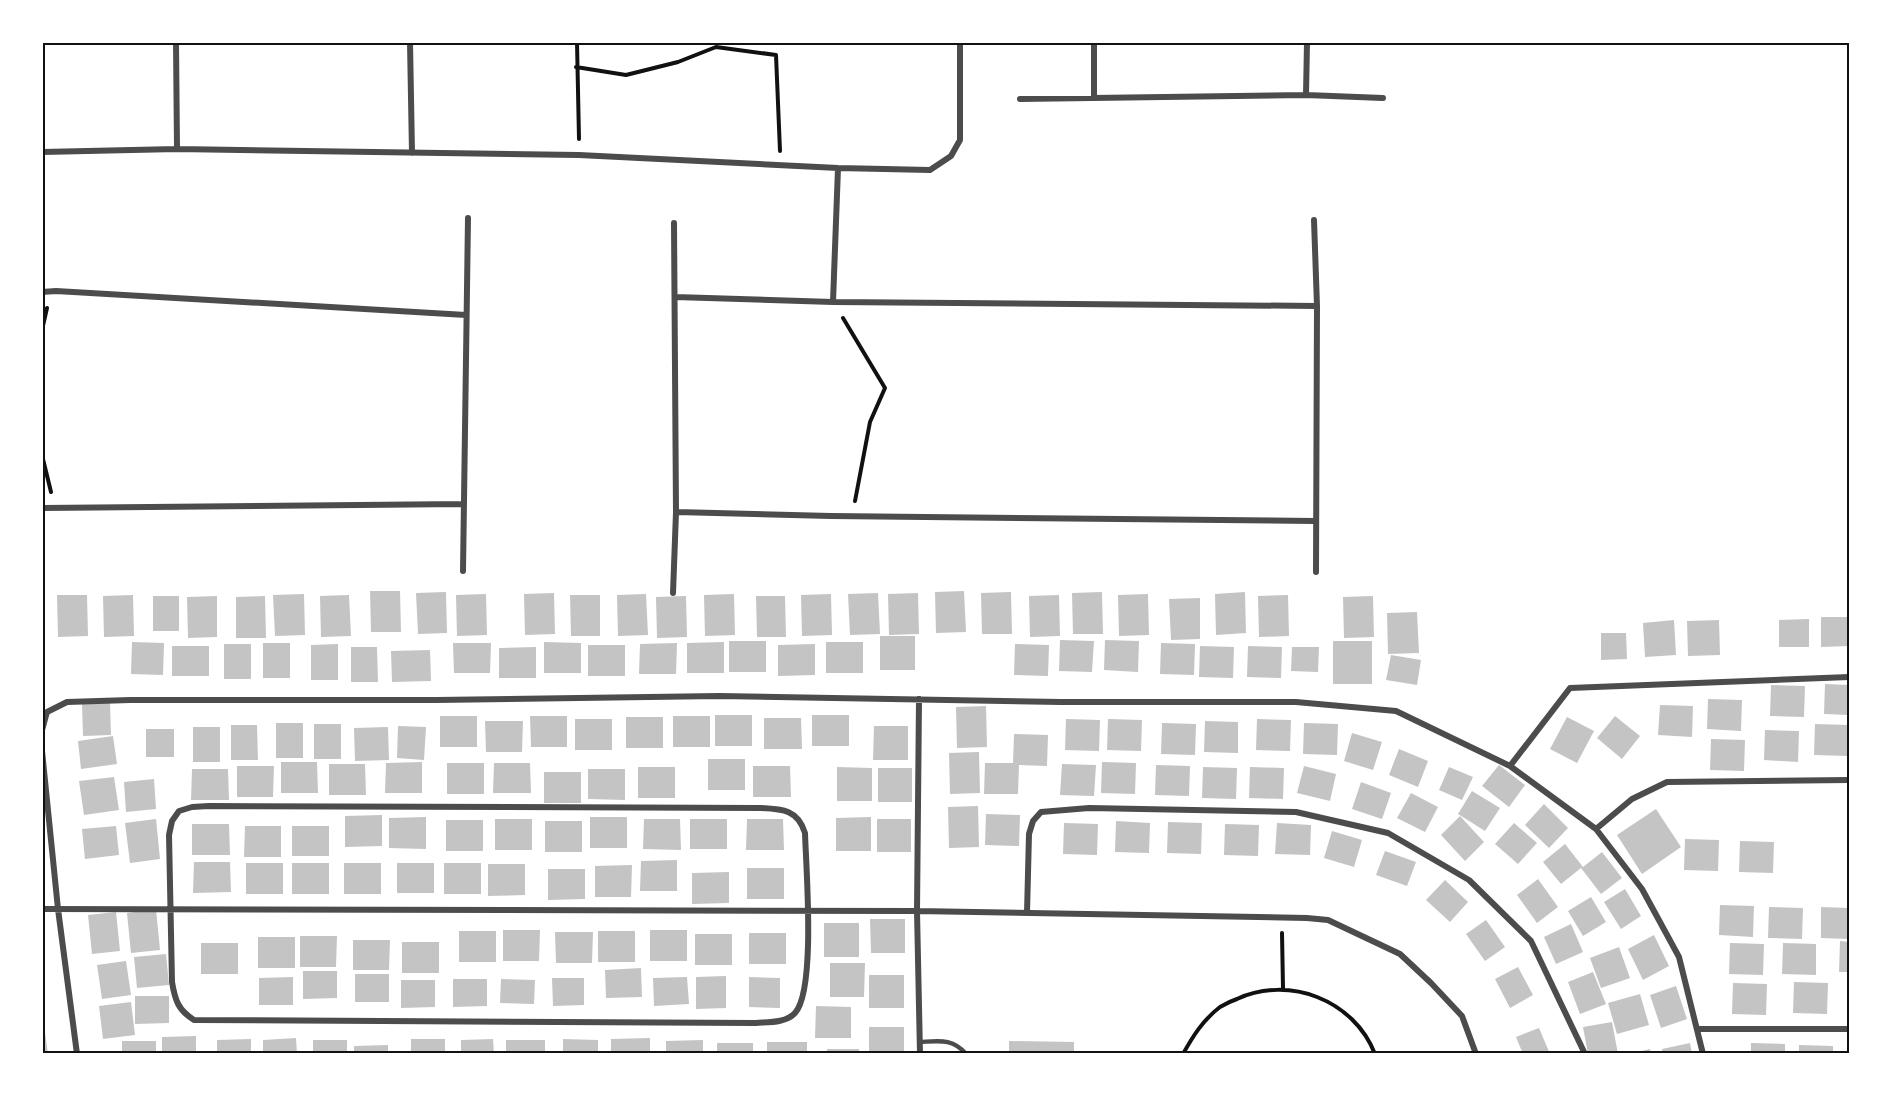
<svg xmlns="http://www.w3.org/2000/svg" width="1891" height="1096" viewBox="0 0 1891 1096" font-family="'Alegreya Sans',sans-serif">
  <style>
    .building { fill: #c4c4c4 }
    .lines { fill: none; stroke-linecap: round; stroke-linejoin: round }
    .path { stroke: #111; stroke-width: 4 }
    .service { stroke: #4c4c4c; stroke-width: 4.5 }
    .minor { stroke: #4c4c4c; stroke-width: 6 }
    .neatline { fill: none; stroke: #111; stroke-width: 2 }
  </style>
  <rect width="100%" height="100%" fill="#fff"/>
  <path class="building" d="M370,591H400L401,632H371Z
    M964,591L966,632L936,633L935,592Z
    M446,592L447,633L418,634L416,593Z
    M1011,592L1012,634H982L981,593Z
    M1102,592L1103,634H1073L1072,593Z
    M1245,592L1246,633L1216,635L1215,594Z
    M554,593L555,634L525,635L524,594Z
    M878,593L880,634L850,635L848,594Z
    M918,593L919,634L889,635L888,594Z
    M304,594L305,635L275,636L273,595Z
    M486,594L487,635L457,636L456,595Z
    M646,594L648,635L618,636L617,595Z
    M734,594L735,635L705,636L704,595Z
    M831,594L832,635L802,636L801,595Z
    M1148,594L1149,635L1119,636L1118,595Z
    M57,595H87L88,636L58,637Z
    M133,595L134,636L104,637L103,596Z
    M349,595L351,636L321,637L320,596Z
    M570,595H600V636H571Z
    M1059,595L1060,636L1030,637L1029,596Z
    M1288,595L1289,636L1259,637L1258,596Z
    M153,596H179V631H153Z
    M217,596V637L188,638L187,597Z
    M265,596L266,638H236V597Z
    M686,596L687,637L657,638L656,597Z
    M756,596H785L786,637H757Z
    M1373,596L1374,637L1344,638L1343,597Z
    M1200,598V639L1171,640L1169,599Z
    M1417,612L1419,653L1388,654L1387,613Z
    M1821,617H1849V646L1821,647Z
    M1809,619V647H1779V620Z
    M1674,620L1676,655L1645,657L1643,623Z
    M1719,620L1720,655L1688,656L1687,621Z
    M1601,633H1626L1627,659L1601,660Z
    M880,636H915V670H880Z
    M1060,640L1094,641L1092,672L1059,671Z
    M1105,640L1139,641L1138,672L1104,670Z
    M729,641H766V672H729Z
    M1333,641H1372V684H1333Z
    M132,642L164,643L163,675L131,674Z
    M544,642L581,643V673H544Z
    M724,642V673H687V643Z
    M826,642H863V673H826Z
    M263,643H290V678H263Z
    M453,643H491L490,673H454Z
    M677,643L676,674H639L640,644Z
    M1161,643L1195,644L1194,675L1160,674Z
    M224,644H251V679H224Z
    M338,644V680H311V645Z
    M815,644V675L778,676V645Z
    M1015,644L1049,645L1048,676L1014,675Z
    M588,645H625V676H588Z
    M172,646H209V676H172Z
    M1200,646L1234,647L1233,678L1199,677Z
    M1248,646L1282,647L1281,678L1247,677Z
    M351,647H377L378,682H351Z
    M536,647V678H499V648Z
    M1292,647H1319L1318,672L1291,671Z
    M430,650L431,681L392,682L391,651Z
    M1391,655L1421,660L1417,685L1386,680Z
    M1825,684L1849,685V715L1824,714Z
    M1771,685L1805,686L1804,717L1770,716Z
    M1708,699L1742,700L1741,731L1707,729Z
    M82,703H110L111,735L83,736Z
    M1660,705L1693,706L1692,737L1658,735Z
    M986,706L987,747L957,748L956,707Z
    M715,715H752V746H715Z
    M812,715H849V746H812Z
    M440,716H477V747H440Z
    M530,716H567V747H531Z
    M673,716H710V747H673Z
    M1615,716L1640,736L1622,759L1597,738Z
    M626,717H663V748H626Z
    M1567,717L1594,731L1577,763L1550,749Z
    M764,718H801L802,749H764Z
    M575,719H612V750H575Z
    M1066,719L1100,720L1099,751L1065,750Z
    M1108,719L1142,720L1141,751L1107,750Z
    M1257,719L1291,720L1290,751L1256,750Z
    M485,721H523L522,752H486Z
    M1205,721L1238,722V753L1204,752Z
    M276,723H303V758H276Z
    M1162,723L1196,724L1195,755L1161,754Z
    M1304,723L1338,724L1337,755L1303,754Z
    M314,724H341V759H314Z
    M1815,724L1849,725L1848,756L1814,755Z
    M231,725H257L258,760H231Z
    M398,726L426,727L424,760L397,758Z
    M874,726H908V760H873Z
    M193,727H220V762H193Z
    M388,727L389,760L355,761L354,728Z
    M146,729H174V757H146Z
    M1765,730L1799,731L1798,762L1764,760Z
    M1352,733L1382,742L1373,770L1344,761Z
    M1014,734L1048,735L1047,766L1019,765L1018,794H984L985,763H1013Z
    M113,736L117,764L81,769L78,741Z
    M1711,739L1745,740L1744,771L1710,770Z
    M1399,749L1428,761L1418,787L1389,775Z
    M979,752L980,793L950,794L949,753Z
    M708,759H745V790H708Z
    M281,762H317L318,793H281Z
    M422,762V793H385L386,763Z
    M1102,762L1136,763L1135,794L1101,793Z
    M447,763H484V794H447Z
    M494,763H530L531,793H493Z
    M329,764H365L366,795H329Z
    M1062,764L1096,765L1094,796L1060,795Z
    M1156,765L1190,766L1189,796L1155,795Z
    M1499,765L1525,785L1509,807L1482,786Z
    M237,766H274L273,797H237Z
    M753,766H790L791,797H753Z
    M1304,766L1336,774L1330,801L1297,793Z
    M638,767H675V798H638Z
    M837,767L872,768V801H837Z
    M1203,767L1237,768L1236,799L1202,798Z
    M1250,767L1284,768L1283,799L1249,798Z
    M1449,767L1473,777L1462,800L1439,790Z
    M878,768H912V802H878Z
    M192,769H228L229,800H191Z
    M588,769H625V800L588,799Z
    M544,772H581V803H544Z
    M114,777L119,810L84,815L79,781Z
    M154,779L156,809L126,812L124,782Z
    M1361,782L1391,793L1382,819L1352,809Z
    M1472,791L1500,808L1485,831L1458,814Z
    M1411,793L1438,807L1425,832L1397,818Z
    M1544,804L1568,828L1549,848L1525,825Z
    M978,806L979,847L949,848L948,807Z
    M1656,809L1681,847L1642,874L1617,835Z
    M986,814L1020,815L1019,846L985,845Z
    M382,815V846L345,847V816Z
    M1460,816L1484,842L1465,861L1441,835Z
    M426,817V849L389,848V818Z
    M590,817H627V848H590Z
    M871,817V851H836V818Z
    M156,819L160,859L130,863L125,823Z
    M495,819H532V850H495Z
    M644,819H680L681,850L643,849Z
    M690,819H727V849H690Z
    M747,819H783L784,850H746Z
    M877,819H911V852H877Z
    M446,820H483V851H446Z
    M545,821H582V852H545Z
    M1116,821L1150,823L1149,853L1115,852Z
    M1168,822L1202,823L1201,854L1167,853Z
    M1064,823L1098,824L1097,855L1063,854Z
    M1277,823L1311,825L1310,855L1275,854Z
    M1514,823L1537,843L1518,864L1495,844Z
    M192,824H229L230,855H192Z
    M1225,824L1259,825L1258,856L1224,855Z
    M116,826L119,855L85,859L82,829Z
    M245,826H281V857H244Z
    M292,826H329V856H292Z
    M1332,831L1362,840L1354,867L1324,858Z
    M1685,839L1719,840L1718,871L1684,870Z
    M1740,841L1774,842L1773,873L1739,872Z
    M1565,844L1583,867L1602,852L1622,878L1601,894L1581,868L1561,884L1543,862Z
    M1385,851L1416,862L1407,886L1376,875Z
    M677,860V891H640L641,861Z
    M194,862H230L231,892L193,893Z
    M246,863H283V894H246Z
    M292,863H329V894H292Z
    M344,863H381V894H344Z
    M397,863H434V893H397Z
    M444,863H481V894H444Z
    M488,864H525V895L488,896Z
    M632,865L631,897H595V866Z
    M747,868H784V899H747Z
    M548,869H585V899L548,900Z
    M729,872V903L692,904V873Z
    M1538,879L1558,907L1537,923L1517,895Z
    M1445,880L1468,902L1450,922L1426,900Z
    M1625,889L1641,916L1621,929L1604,902Z
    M1591,897L1606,922L1583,936L1568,911Z
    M1720,905L1754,906L1753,937L1719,935Z
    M1769,907L1803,908L1802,939L1768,938Z
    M1821,907L1849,908V939L1821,938Z
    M156,909L160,950L131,953L127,913Z
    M116,912L120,951L92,954L88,915Z
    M870,919H905V953H871Z
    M1486,920L1505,947L1485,961L1466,934Z
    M824,923H859V957H824Z
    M1571,924L1583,952L1556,964L1544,937Z
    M503,930H540L539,961H503Z
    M650,930H687V961H650Z
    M459,931H496V962H459Z
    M598,931H635V962H598Z
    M555,932H593L592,963H556Z
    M749,933H786V964H749Z
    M695,934H732V965H695Z
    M1654,935L1669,966L1643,980L1628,949Z
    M300,936H337L336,967H300Z
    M258,937H295V968H258Z
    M353,940H390L389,970H353Z
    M1840,941L1849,942V972H1839Z
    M402,942H439V973H402Z
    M201,943H238V974H201Z
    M1730,943L1764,944L1763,975L1729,974Z
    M1783,943L1816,944V975L1782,974Z
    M1619,947L1630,978L1601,988L1590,958Z
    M166,954L169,985L137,988L134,957Z
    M126,961L131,995L102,999L97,965Z
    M830,963H865L864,997H830Z
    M1518,967L1533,995L1510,1008L1495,979Z
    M641,968L642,997L606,998L605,970Z
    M303,971H337V998L303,999Z
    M1593,972L1606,1004L1580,1014L1568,982Z
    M355,974H389V1002H355Z
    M869,975H904V1008H869Z
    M726,976V1008L696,1009V977Z
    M293,977V1005H259V978Z
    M687,977L689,1004L654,1006L653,978Z
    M749,977L780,978V1008L749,1007Z
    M552,978H584V1005L553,1006Z
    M453,979H487V1006L453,1007Z
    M501,979L535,980L534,1004L500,1003Z
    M401,980H435V1007L401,1008Z
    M1794,982L1828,983L1827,1014L1793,1013Z
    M1733,983L1767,984L1766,1015L1732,1014Z
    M1676,986L1687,1019L1661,1028L1650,995Z
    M1640,994L1649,1025L1617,1034L1608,1003Z
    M135,996H169V1023L135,1024Z
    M131,1002L135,1035L103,1039L99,1006Z
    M816,1006L851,1007V1038H815Z
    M42,1018H43L48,1054H42Z
    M1612,1022L1618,1054H1588L1583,1027Z
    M869,1027H904V1054H869Z
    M1539,1028L1550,1054H1523L1516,1037Z
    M196,1036V1054H162V1037Z
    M296,1038L297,1054H263V1040Z
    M650,1038V1054H611V1039Z
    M251,1039V1054H217V1040Z
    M411,1039H445V1054H411Z
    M493,1039L494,1054H461V1040Z
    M563,1039L598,1040V1054H563Z
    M313,1040H347V1054H313Z
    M506,1040H545V1054H506Z
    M703,1040V1054H666V1041Z
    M122,1041H156V1054H122Z
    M1009,1041L1074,1042V1054H1009Z
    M767,1042H807V1054H767Z
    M717,1043H753V1054H717Z
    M1690,1043L1692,1054H1663L1662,1049Z
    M1751,1043L1785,1044V1054H1751Z
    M388,1045V1054H354V1046Z
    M1799,1045L1833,1046V1054H1799Z
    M827,1049H859V1054H827Z
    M1650,1049L1651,1054H1633V1053Z"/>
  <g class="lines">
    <path class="path" d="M577,42L579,139
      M576,67L626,75L678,62L716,47L776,55L780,151
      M843,318L885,388L870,422L855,501
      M42,330L47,308
      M42,455L51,492
      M1282,933L1283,988
      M1183,1054C1193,1036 1203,1020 1220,1007C1225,1004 1231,1001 1237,999C1289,975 1354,1000 1375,1054"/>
    <path class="service" d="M920,1042C939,1041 953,1038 966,1054"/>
    <path class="minor" d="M176,42L177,149
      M410,42L412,153
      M1306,95L1307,42
      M1094,97V42
      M1020,99L1306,95L1383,98
      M42,152L177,149L579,155L838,168L930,170L951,156L960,140V42
      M1314,220L1317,306L1316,572
      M42,292L56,291L466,315
      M675,297L833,302L1317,306
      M833,302L838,168
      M42,508L463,504
      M676,512L831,516L1315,521
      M463,571L468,218
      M673,593L676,512L674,223
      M919,699L917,911L920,1054
      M42,730L47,712L67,702L130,700H436L719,696L1061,702H1296L1396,711L1510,766L1596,829L1642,889L1679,957L1703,1054
      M42,751L58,909L77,1054
      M1510,766L1570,688L1849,677
      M209,806L761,808C783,809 798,810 805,833C806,868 816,990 795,1013C786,1023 768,1022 756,1023L194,1020C178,1010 175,1000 172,982L169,835L172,821L179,811L192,807Z
      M1596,829L1632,799L1667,782L1849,780
      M42,909L917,911L1307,918L1328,920L1400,954L1431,983L1462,1016L1476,1054
      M1027,913L1029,834L1033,821L1041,812L1089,808L1296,812L1388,833L1469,880L1531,941L1585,1054
      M1697,1029H1849"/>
  </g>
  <rect width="1891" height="1096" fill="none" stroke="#ffffff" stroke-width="87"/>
  <rect x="44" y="44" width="1804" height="1008" class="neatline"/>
</svg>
